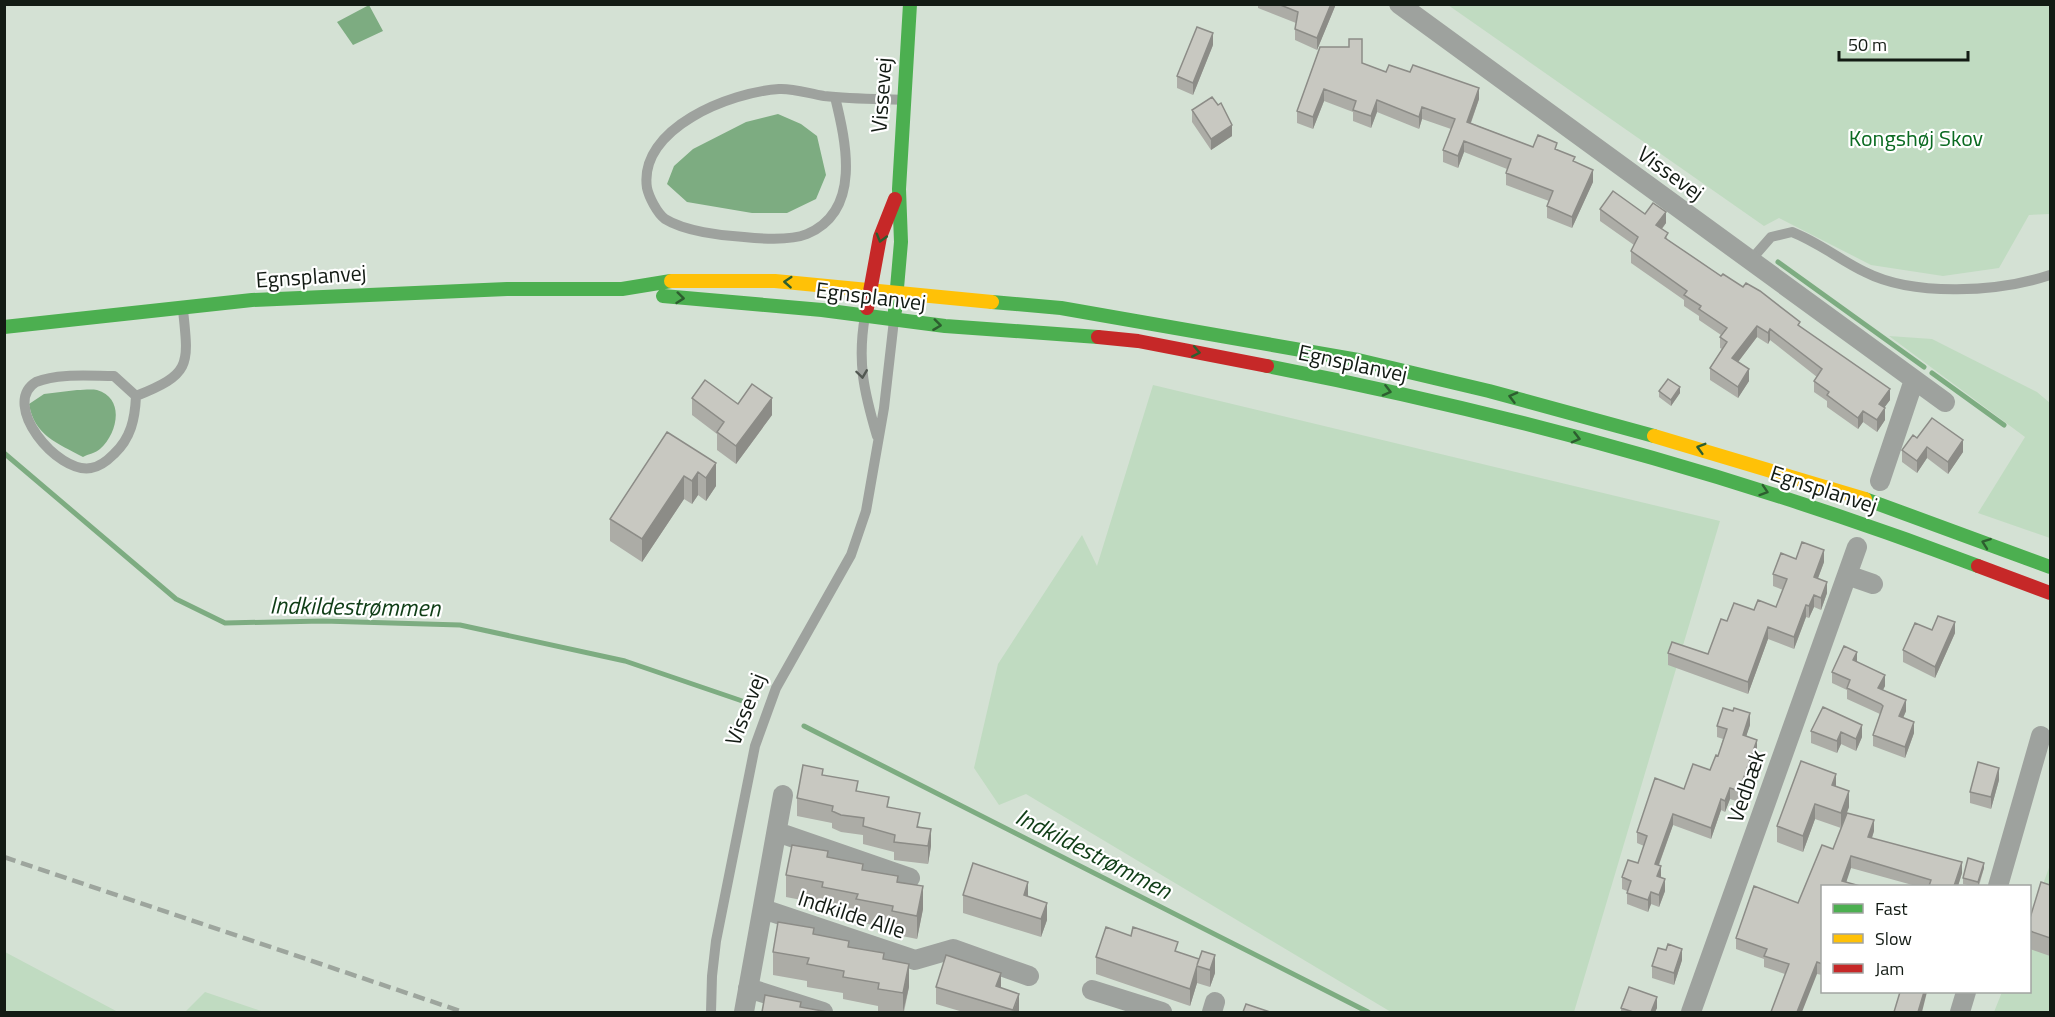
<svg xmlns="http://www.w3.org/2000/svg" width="2055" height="1017" viewBox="0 0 2055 1017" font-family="'Titillium Web',sans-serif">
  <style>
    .green { fill: #c0dbc1 }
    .water { fill: #7dac81 }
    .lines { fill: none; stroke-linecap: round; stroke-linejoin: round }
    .stream { stroke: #7dac81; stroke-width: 5 }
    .lane { stroke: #9ea29e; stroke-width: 10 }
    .street { stroke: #9ea29e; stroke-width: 20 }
    .fast { stroke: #4caf50; stroke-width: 14 }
    .slow { stroke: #ffc107; stroke-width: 14 }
    .jam { stroke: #c62828; stroke-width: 14 }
    .rail { stroke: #9da59d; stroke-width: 4.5; stroke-dasharray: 12 6; stroke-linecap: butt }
    .wall { fill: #acaca6 }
    .shaded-wall { fill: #8c8c87 }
    .building { fill: #c8c8c1; stroke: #8c8c87; stroke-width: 1.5 }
    .oneway { stroke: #2d5e2f }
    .oneway2 { stroke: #525852 }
    .labels { text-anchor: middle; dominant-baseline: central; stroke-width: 4.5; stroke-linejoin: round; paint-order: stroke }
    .street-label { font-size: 22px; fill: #131b14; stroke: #fff }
    .park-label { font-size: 22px; fill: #0a6a21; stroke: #fff }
    .water-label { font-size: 24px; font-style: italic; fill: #0f3d16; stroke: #fff }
  </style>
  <rect width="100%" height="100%" fill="#d4e1d4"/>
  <path class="green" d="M1448,5H2050V214L2029,215L1999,268L1943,276L1871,265L1779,218L1764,226Z
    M1889,336L1932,339L2037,392L2050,403V538L1978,513L2025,437Z
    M1153,385L1720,521L1574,1012H1391L1026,794L999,805L974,768L998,664L1082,535L1097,566Z
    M2050,865V1012H1994L2002,992H2030V920Z
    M4,952H5L118,1012H5Z
    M205,992L264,1012H185Z"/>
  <path class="water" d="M369,5L383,31L353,45L337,22Z
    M778,114L801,124L817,136L826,175L816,199L787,213H752L687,202L667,184L674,166L693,149L746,122Z
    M77,390C83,390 91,389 97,390C125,398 118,433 100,449C96,453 88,454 83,457C57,443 34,435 29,404L44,394Z"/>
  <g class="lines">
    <path class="stream" d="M1778,262L1924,367
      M1932,373L2004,425
      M4,453L176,599L225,623L323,621L460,625L625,661L754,705
      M804,726L1368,1012"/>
    <path class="lane" d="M835,97C846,142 862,211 807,234C790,241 763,239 744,237C722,236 684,231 665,219C657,213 649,197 647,188C638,128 731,92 779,89C793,88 810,94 824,96C851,99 879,99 906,100
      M1750,261L1771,237L1792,232C1818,242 1840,260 1865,272C1914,297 1999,292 2050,275
      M865,316C857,362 864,392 877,436
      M136,396L114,376C90,376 59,373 36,382C0,404 57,474 91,468C99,467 108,460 114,454C131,438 135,419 136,396C191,374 189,366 183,310
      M711,1012L712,976L716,941L755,746L776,688L851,555L866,511L884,408L894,320"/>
    <path class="street" d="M1399,4L1945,402
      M1880,481L1914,380
      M1847,575L1873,584
      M777,832L910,878
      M1998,886L2041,736
      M763,909L915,960L953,949L1029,976
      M748,988L823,1012
      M1092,990L1162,1012
      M744,1012L783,795
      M1212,1012L1215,1002
      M1691,1012L1857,547
      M1960,1012L1966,992"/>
    <path class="fast" d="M663,296L822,310L945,326L1098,337
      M992,302L1061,308L1358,360L1489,391L1654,436
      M895,311L901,242L899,189L910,4
      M4,327L252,300L507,289H622L671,281
      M1267,366C1509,413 1747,478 1978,566
      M1865,499L2050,567"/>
    <path class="slow" d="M671,281H775L992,302
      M1654,436L1865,499"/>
    <path class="jam" d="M867,308L880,237L895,199
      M1098,337L1138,341L1267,366
      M1978,566L2050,593"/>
    <path class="rail" d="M4,857L463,1012"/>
  </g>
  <path class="wall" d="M1258,4H1336L1317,50L1295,40V29L1296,23L1258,8Z
    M1213,45L1193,95L1177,88V76Z
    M1320,47L1386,72L1479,99L1471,123L1533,147L1557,149L1575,162L1593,182L1572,228L1547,218V206L1549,201L1506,185V173L1507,169L1464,152L1458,168L1443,162V150L1451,129L1422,119L1419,129L1377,112L1371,128L1353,121V112L1324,101L1313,129L1297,123V111Z
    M1192,110L1232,136L1211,150L1192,122Z
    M1600,209L1645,214L1666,223L1662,229L1668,240L1721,276L1800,326L1890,400L1884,407L1885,420L1877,432L1863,422L1858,429L1827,407V401L1814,392V381L1817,377L1770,340L1768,344L1757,337L1738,362L1749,381L1738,398L1710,380V368L1722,349L1720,348V337L1721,335L1699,320V316L1684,306V300L1631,263V251L1634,245L1600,221Z
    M1659,391L1680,393L1671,406L1659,397Z
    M692,398L738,404L772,415L736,464L717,450V434L692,415Z
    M667,432L716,486L706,501L698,495L692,504L684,499L642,562L610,541V519Z
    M1917,438L1963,452L1948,474L1927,458L1917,473L1902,462V450Z
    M1796,559L1824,562L1818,578L1827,593L1821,610L1814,607L1809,618L1806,617L1794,649L1768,639L1748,694L1668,665V653L1708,654L1727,621L1754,610L1776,607L1783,590L1773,586V574Z
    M1932,630L1955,633L1935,678L1903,662V650Z
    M1857,662L1885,686L1883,690L1906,711L1903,718L1914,733L1905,758L1873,746V735L1880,714L1847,699V690L1832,683V672Z
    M1823,707L1862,737L1856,751L1841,744L1837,753L1811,743V731Z
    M1750,725L1746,736L1757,751L1739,802L1730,799L1725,812L1721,810L1711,839L1673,825L1659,865L1661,878L1665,891L1659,907L1651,904L1648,912L1627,904V891L1622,889V877L1638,863L1644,846L1637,843V832L1684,789L1710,770L1718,756L1723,739L1717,737V726Z
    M823,775L889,808L920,827L931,846L928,864L894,860V852L863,844V835L841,832L832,828V823L797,816V798Z
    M1999,780L1991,809L1970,803V792Z
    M1836,786L1849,807L1841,828L1815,819L1803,852L1777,842V826Z
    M1874,831L1872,838L1962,873L1958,886H1916L1851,868L1822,886V975L1817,974H1785L1764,967V959L1736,949V938L1798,903L1833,849Z
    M828,857L898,882L923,909L917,939L892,934V928L856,922V916L822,910V904L786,897V875Z
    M1984,868L1979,886H1973L1963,884V878Z
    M2050,885V956L2030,949V918Z
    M963,895L1028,896L1047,920L1041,937L963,913Z
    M814,935L884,959L909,987L904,1012H878V1006L843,999V993L807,987V981L773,975V952Z
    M1178,952L1199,959L1215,973L1210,987L1197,983L1190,1006L1096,974V957Z
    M1682,960L1674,985L1652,978V966Z
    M936,987L1001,988L1019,1011L1018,1012H963L936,1004Z
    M1621,1008H1657L1655,1012H1621Z"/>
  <path class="shaded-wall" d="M1331,4H1336L1317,50V38Z
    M1213,33V45L1193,95V83Z
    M1479,88V99L1467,133V122Z
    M1324,89V101L1313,129V117Z
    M1377,100V112L1371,128V116Z
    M1422,107V119L1419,129V117Z
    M1232,125V136L1211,150V139Z
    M1464,141V152L1458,168V156Z
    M1593,170V182L1572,228V217Z
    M1666,212V223L1656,236V225Z
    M1757,326V337L1732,370V358Z
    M1770,329V340L1768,344V333Z
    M1749,369V381L1738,398V387Z
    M1680,387V393L1671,406V400Z
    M1890,389V400L1879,415V404Z
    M772,398V415L736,464V446Z
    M1885,408V420L1877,432V420Z
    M1863,411V422L1858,429V418Z
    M1963,440V452L1948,474V462Z
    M1927,447V458L1917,473V461Z
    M716,463V486L706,501V478Z
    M698,472V495L692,504V481Z
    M684,476V499L642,562V539Z
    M1824,550V562L1814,589V577Z
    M1827,582V593L1821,610V598Z
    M1814,595V607L1809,618V606Z
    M1806,605V617L1794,649V637Z
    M1955,622V633L1935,678V667Z
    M1768,627V639L1748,694V682Z
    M1857,652V663L1853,660Z
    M1885,675V686L1878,699V688Z
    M1906,700V711L1899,727V716Z
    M1750,713V725L1743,746V735Z
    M1914,722V733L1905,758V747Z
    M1862,725V737L1856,751V739Z
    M1841,732V744L1837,753V741Z
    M1757,740V751L1739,802V791Z
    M1999,768V780L1991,809V797Z
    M1836,774V789L1832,785Z
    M1730,788V799L1725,812V801Z
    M1849,791V807L1841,828V813Z
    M1721,799V810L1711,839V828Z
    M1815,804V819L1803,852V836Z
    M1673,814V825L1655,875V864Z
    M1874,820V831L1868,849V837Z
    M931,829V846L928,864V846Z
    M1851,856V868L1845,886L1842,881Z
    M1962,862V873L1958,886H1954Z
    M1984,863V868L1978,886V882Z
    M1661,866V877L1657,876Z
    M1665,879V891L1659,907V895Z
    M1028,882V899L1024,895Z
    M923,886V909L917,939V916Z
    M1651,892V904L1648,912V900Z
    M1047,903V920L1041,937V919Z
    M1682,949V960L1674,985V973Z
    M1215,955V973L1210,987V970Z
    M1817,962V974L1802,1012H1797Z
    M909,964V987L903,1012V993Z
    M1197,966V983L1190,1006V989Z
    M1001,973V991L996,986Z
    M1924,992H1927L1922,1012H1918Z
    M1019,994V1011L1018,1012H1013Z
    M1657,997V1008L1655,1012H1651Z"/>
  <path class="building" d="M1278,4H1331L1317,38L1295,29L1298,12Z
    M1197,27L1213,33L1193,83L1177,76Z
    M1349,39H1362V63L1386,72L1389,65L1410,72L1413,65L1479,88L1467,122L1533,147L1538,135L1557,143L1555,149L1575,157L1573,161L1593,170L1572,217L1547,206L1553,191L1506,173L1511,159L1464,141L1458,156L1443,150L1455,119L1422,107L1419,117L1377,100L1371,116L1353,110L1356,101L1324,89L1313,117L1297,111L1320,47H1349Z
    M1212,97L1218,105L1221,103L1232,125L1211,139L1192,110Z
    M1613,191L1645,214L1653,203L1666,212L1656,225L1668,233L1665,238L1721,276L1723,274L1743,287L1746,283L1760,291L1800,322L1798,325L1890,389L1879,404L1885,408L1877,420L1863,411L1858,418L1827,395L1829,392L1814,381L1822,369L1770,329L1768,333L1757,326L1732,358L1749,369L1738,387L1710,368L1727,342L1720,337L1727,328L1699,309L1701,306L1684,295L1687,291L1631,251L1638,237L1600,209Z
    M1668,379L1680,387L1671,400L1659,391Z
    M705,380L738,404L752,384L772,398L736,446L717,432L724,422L692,398Z
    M1932,418L1963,440L1948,462L1927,447L1917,461L1902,450L1913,435L1917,438Z
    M667,432L716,463L706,478L698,472L692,481L684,476L642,539L610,519Z
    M1802,542L1824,550L1814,577L1827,582L1821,598L1814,595L1809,606L1806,605L1794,637L1768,627L1748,682L1668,653L1672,642L1708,654L1721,619L1727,621L1734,603L1754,610L1758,600L1776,607L1787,579L1773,574L1781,553L1796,559Z
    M1938,616L1955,622L1935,667L1903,650L1915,623L1932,630Z
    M1844,646L1857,652L1853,660L1885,675L1878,688L1906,700L1899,716L1914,722L1905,747L1873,735L1883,706L1881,704L1847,688L1850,680L1832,672Z
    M1823,707L1862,725L1856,739L1841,732L1837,741L1811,731Z
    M1723,708L1733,711L1734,708L1750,713L1743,735L1757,740L1739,791L1730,788L1725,801L1721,799L1711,828L1673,814L1655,864L1661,866L1657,876L1665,879L1659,895L1651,892L1648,900L1627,893L1631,881L1622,877L1628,860L1638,863L1647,836L1637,832L1655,778L1684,789L1693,764L1710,770L1716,755L1718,756L1727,729L1717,726Z
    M1801,761L1836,774L1832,785L1849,791L1841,813L1815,804L1803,836L1777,826Z
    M1978,762L1999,768L1991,797L1970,792Z
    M803,765L823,769L822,775L858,781L856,791L889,797L887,807L920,813L917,827L931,829L928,846L894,842L895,835L863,826L864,818L841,815L832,811L833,806L797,798Z
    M1847,813L1874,820L1868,837L1962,862L1954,886H1929L1931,880L1851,856L1842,881L1860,886H1822V964L1817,962L1797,1012H1771L1789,964L1764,956L1767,949L1736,938L1754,886L1798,903L1822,845L1833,849Z
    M792,845L828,851L827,857L863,864L862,870L898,876L897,882L923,886L917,916L892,911L893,906L856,899L858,894L822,887L823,882L786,875Z
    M1968,858L1984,863L1978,882L1963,878Z
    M973,863L1028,882L1024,895L1047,903L1041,919L963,895Z
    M2041,882L2050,885V938L2030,931V918Z
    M778,922L814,928L813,934L849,941L848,947L884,953L883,959L909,964L903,993L878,989L879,983L843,977L844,971L807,964L809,958L773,952Z
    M1106,927L1131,936L1133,927L1178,942L1175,951L1199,959L1197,965L1202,951L1215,955L1210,970L1197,966L1190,989L1096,957Z
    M1668,944L1682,949L1674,973L1652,966L1658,948L1666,950Z
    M946,955L1001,973L996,986L1019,994L1013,1010L936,987Z
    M1629,987L1657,997L1651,1012H1633L1621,1008Z
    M1900,992H1924L1918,1012H1894Z
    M765,995L801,1002L800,1007L828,1012H762Z
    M1246,1004L1270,1012H1243Z"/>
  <defs><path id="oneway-chevron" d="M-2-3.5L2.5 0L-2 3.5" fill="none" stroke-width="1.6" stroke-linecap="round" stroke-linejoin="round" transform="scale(1.5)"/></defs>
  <g class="oneway">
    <use href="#oneway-chevron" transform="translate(881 238) rotate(106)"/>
    <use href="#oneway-chevron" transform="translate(788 282) rotate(-176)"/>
    <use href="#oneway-chevron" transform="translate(680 298) rotate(6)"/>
    <use href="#oneway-chevron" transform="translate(937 325) rotate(7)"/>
    <use href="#oneway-chevron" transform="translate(1196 352) rotate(11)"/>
    <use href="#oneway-chevron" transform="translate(1387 391) rotate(14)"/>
    <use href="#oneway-chevron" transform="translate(1513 397) rotate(-165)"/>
    <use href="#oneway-chevron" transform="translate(1576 438) rotate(14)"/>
    <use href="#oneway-chevron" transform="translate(1701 448) rotate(-164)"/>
    <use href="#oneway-chevron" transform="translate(1764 491) rotate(18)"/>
    <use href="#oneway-chevron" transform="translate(1986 543) rotate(-160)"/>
  </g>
  <use class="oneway2" href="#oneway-chevron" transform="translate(862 374) rotate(82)"/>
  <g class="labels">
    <g class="street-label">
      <text transform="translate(881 95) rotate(-86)">Vissevej</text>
      <text transform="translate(1671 173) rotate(36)">Vissevej</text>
      <text transform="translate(311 276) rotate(-4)">Egnsplanvej</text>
      <text transform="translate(871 296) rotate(7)">Egnsplanvej</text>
      <text transform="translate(1353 363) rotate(12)">Egnsplanvej</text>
      <text transform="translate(1824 489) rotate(18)">Egnsplanvej</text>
      <text transform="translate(745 709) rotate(-69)">Vissevej</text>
      <text transform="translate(1746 786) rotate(-71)">Vedbæk</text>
      <text transform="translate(852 914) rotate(18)">Indkilde Alle</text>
    </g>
    <g class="park-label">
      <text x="1916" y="138">Kongshøj Skov</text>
    </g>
    <g class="water-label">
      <text transform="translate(355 606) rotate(1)">Indkildestrømmen</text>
      <text transform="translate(1094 853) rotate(27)">Indkildestrømmen</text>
    </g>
  </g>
  <rect width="2055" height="1017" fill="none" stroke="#131b14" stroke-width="12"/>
  <rect x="1821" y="885" width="210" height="108" fill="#ffffff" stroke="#a1a4a1" stroke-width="1.5"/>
  <rect x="1833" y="904" width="30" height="9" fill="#4caf50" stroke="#a1a4a1" stroke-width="1.5"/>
  <text x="1875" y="915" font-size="18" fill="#131b14">Fast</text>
  <rect x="1833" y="934" width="30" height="9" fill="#ffc107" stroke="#a1a4a1" stroke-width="1.5"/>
  <text x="1875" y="945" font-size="18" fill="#131b14">Slow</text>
  <rect x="1833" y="964" width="30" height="9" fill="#c62828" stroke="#a1a4a1" stroke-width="1.5"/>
  <text x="1875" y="975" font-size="18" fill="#131b14">Jam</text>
  <path d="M1839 51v9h129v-9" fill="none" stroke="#131b14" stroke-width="3"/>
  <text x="1848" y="51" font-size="18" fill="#131b14" stroke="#ffffff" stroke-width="4.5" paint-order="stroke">50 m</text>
</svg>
